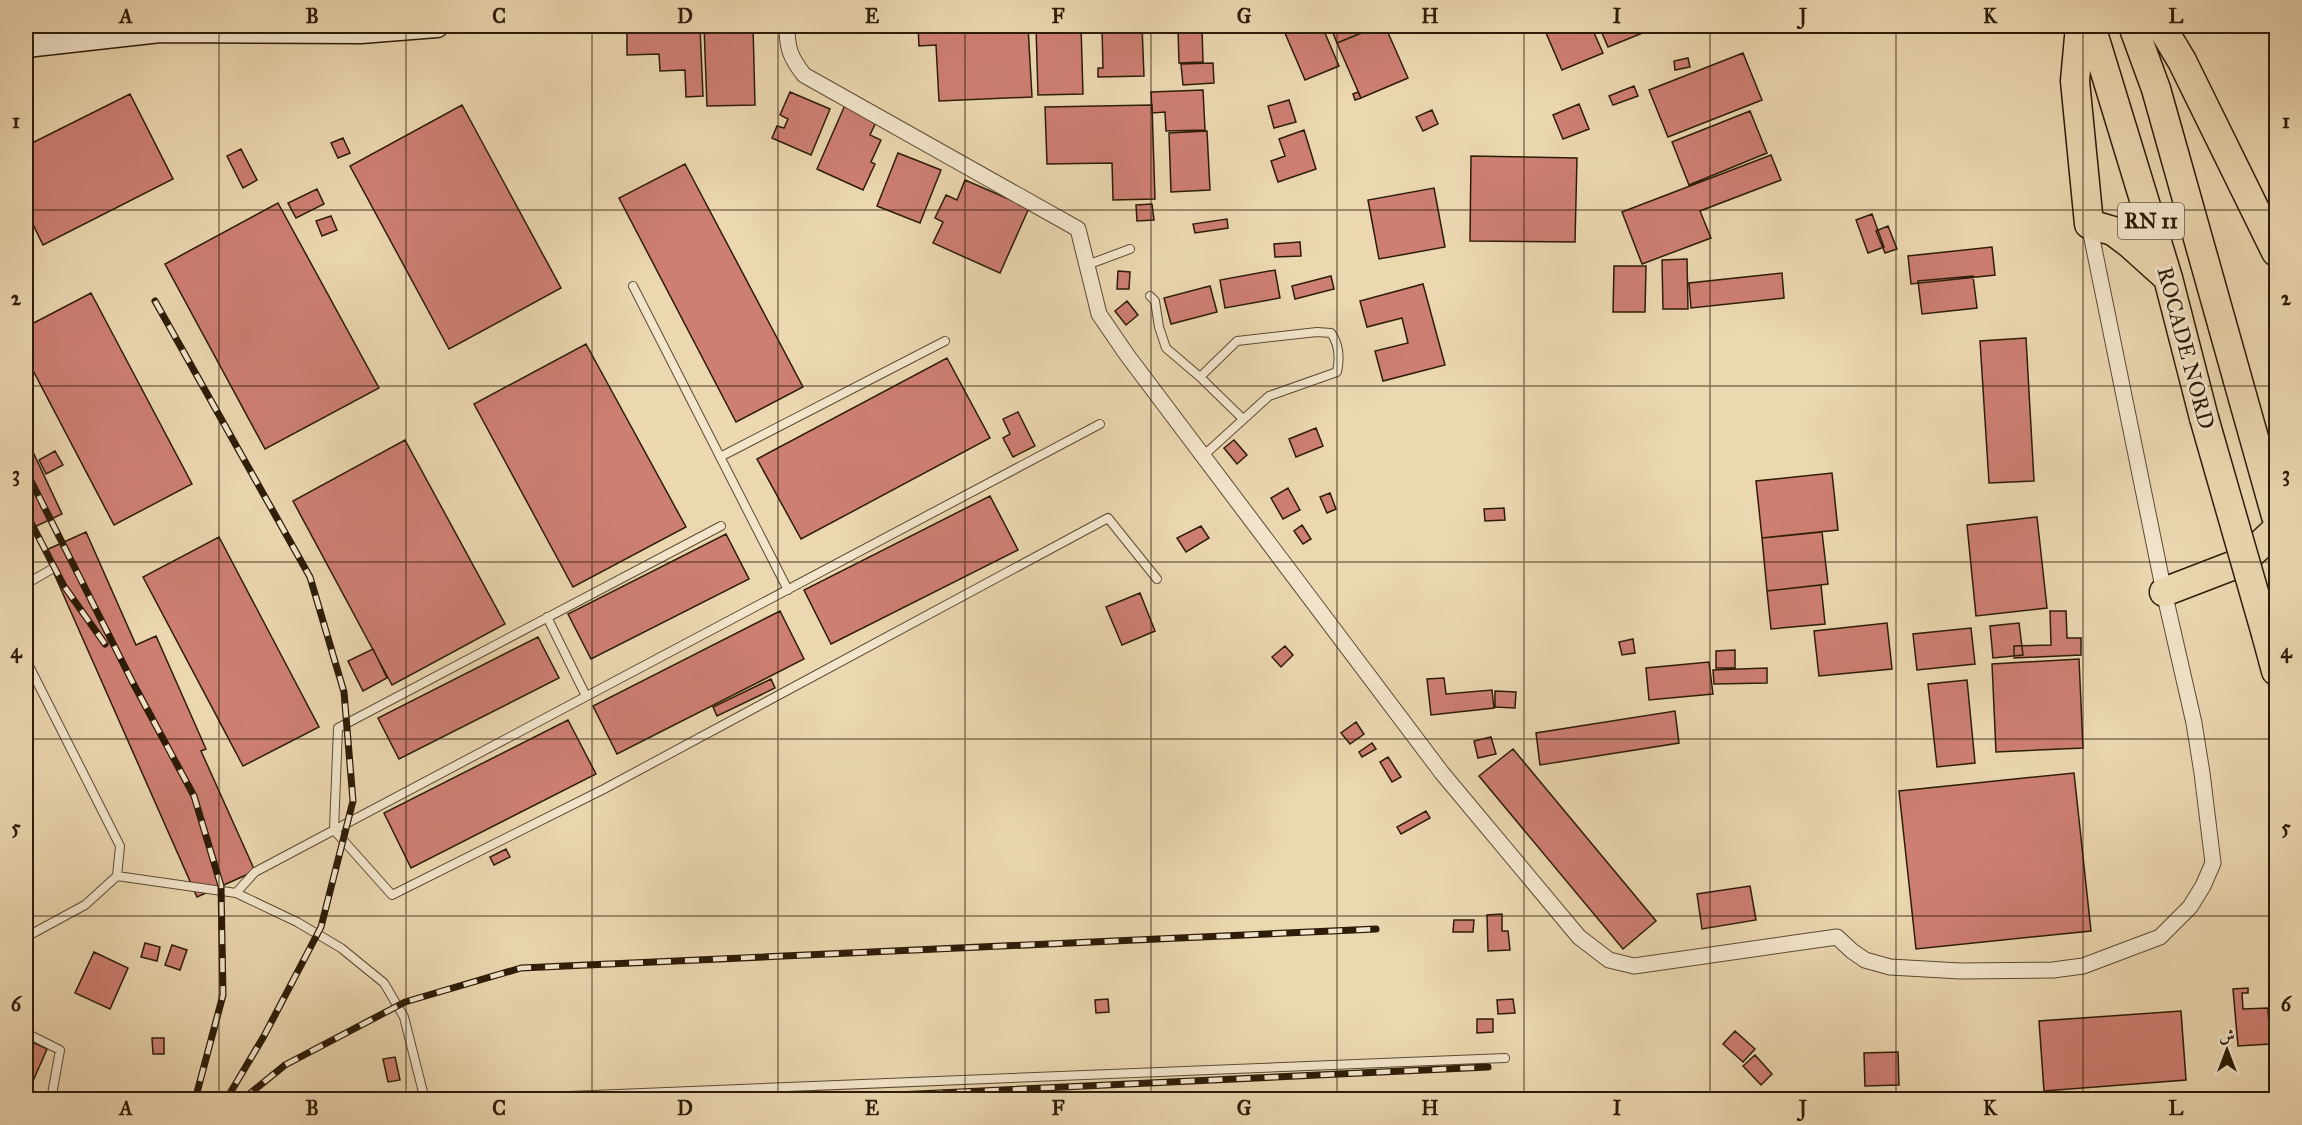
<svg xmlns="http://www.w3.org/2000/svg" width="2302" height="1125" viewBox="0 0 2302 1125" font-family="'IM FELL Great Primer',Amiri,serif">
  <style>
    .building { fill: #ce7f73; stroke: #2d1c08; stroke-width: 1.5 }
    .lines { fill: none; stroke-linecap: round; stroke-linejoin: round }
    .lane-casing { stroke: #5c4b32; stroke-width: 10 }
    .street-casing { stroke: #5c4b32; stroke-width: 17 }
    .secondary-casing { stroke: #2d1c08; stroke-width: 25 }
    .highway-casing { stroke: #2d1c08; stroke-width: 31 }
    .lane { stroke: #f2e5cc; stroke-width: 8 }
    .street { stroke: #f2e5cc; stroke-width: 15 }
    .secondary { stroke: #f2e5cc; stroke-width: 22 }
    .highway { stroke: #ebd7b0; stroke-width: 28 }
    .rail-casing { stroke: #2d1c08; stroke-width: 7 }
    .rail { stroke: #f2e5cc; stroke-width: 4.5; stroke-dasharray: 14; stroke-linecap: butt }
    .highway-bridge-casing { stroke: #2d1c08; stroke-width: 31; stroke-linecap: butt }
    .highway-bridge { stroke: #ebd7b0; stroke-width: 28 }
    .grid { fill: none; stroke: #2d1c08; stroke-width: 1.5; stroke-opacity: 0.55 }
    .labels { text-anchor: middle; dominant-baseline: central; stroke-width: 6; stroke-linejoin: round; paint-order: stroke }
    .shield { fill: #f2e5cc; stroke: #685843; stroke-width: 1.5 }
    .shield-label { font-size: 21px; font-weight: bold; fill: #2d1c08 }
    .street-label { font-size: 22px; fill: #2d1c08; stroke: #f2e5cc }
    .neatline { fill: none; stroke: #2d1c08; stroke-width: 2 }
    .grid-label { font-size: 20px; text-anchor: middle; font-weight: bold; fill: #2d1c08 }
  </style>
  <rect width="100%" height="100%" fill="#ebd7b0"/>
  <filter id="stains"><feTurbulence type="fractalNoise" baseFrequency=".00333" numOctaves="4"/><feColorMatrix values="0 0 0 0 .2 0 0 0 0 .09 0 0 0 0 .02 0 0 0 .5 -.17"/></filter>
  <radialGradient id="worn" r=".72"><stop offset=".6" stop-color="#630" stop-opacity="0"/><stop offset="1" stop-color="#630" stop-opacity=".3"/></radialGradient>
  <path class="building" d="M597,26H624V30H597Z
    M627,26H700L703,96L686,97L685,70L660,71L659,54L627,55Z
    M704,26H753L755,105L707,106Z
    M918,26H1028L1032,97L939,101L936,45L919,46Z
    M1036,26H1081L1083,94L1038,95Z
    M1102,26H1142L1144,76L1098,77V68H1103Z
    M1282,26H1322L1339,66L1305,80Z
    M1330,26H1378L1337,43Z
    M1379,26H1385L1408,78L1361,98L1337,43Z
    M1543,26H1591L1603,53L1562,70Z
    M1599,26H1642L1645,32L1608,47Z
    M1809,26H1827L1812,31Z
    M1202,28L1203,62L1179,63L1178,29Z
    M1743,53L1762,100L1668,137L1649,90Z
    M1688,58L1690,67L1675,70L1674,61Z
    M1213,63L1214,83L1183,85L1181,64Z
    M1634,86L1638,96L1613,105L1609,96Z
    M1203,90L1205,130L1166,131L1165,112L1152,113L1151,92Z
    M790,92L830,109L811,155L772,138L777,126L784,128L788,119L780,115Z
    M1358,92L1361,98L1355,100L1353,94Z
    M130,94L173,179L43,245L26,210V146Z
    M1289,100L1296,122L1274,128L1268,106Z
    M1579,104L1589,129L1563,139L1553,115Z
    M462,105L561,288L449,349L350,166Z
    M845,105L877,120L870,135L881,140L871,162L875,164L863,190L817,169Z
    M1152,105L1155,199L1113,200L1112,163L1047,164L1045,107Z
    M1432,110L1438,124L1423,131L1416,117Z
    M1750,111L1767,153L1689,185L1672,142Z
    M1304,130L1316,169L1278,182L1271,161L1285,156L1279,139Z
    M1207,131L1210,190L1171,192L1169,133Z
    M343,138L350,153L338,158L331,143Z
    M241,149L257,180L243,188L227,156Z
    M898,153L941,170L920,223L877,206Z
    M1771,155L1781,180L1700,211L1711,238L1642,264L1622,212Z
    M1471,156L1577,158L1575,242L1470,241Z
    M685,164L803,387L736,422L619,198Z
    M965,180L1029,208L1000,273L933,243L943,222L935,218L946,195L957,200Z
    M1434,188L1445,247L1379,259L1368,200Z
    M317,189L324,204L296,218L288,203Z
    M278,203L379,388L265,449L165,264Z
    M1152,204L1154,220L1137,221L1136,205Z
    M1872,214L1884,247L1868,253L1856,220Z
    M331,216L337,230L322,236L316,221Z
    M1227,219L1228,228L1195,233L1193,224Z
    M1888,226L1897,249L1885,253L1876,231Z
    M1300,242L1301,256L1275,257L1274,244Z
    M1992,247L1995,275L1911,284L1908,256Z
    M1687,259L1688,309H1663L1662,260Z
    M1614,266H1646L1645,312H1613Z
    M1275,270L1280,298L1225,308L1220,280Z
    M1118,271L1130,272L1129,289H1117Z
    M1782,273L1784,298L1691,308L1689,283Z
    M1331,276L1334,289L1295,299L1292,286Z
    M1973,276L1977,308L1922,314L1918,281Z
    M1423,284L1445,365L1383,381L1375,351L1408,343L1402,318L1367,327L1360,301Z
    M1210,286L1217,312L1171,324L1164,298Z
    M91,293L192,484L114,525L26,357V327Z
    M1127,301L1138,315L1126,325L1115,311Z
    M2026,338L2034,481L1989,483L1980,341Z
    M586,344L686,527L573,587L474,404Z
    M947,358L990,438L801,539L757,459Z
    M1018,412L1035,446L1013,457L1003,438L1010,434L1003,419Z
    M1316,428L1323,446L1296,457L1289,439Z
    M26,437L62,514L26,531Z
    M405,440L505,624L392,685L293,501Z
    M1234,440L1247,455L1237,464L1224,448Z
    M55,451L63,465L46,474L39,460Z
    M1832,473L1838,530L1762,538L1756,481Z
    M1288,488L1300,510L1283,519L1271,498Z
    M1330,493L1336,509L1327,513L1320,497Z
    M990,496L1018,550L831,644L804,590Z
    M1504,508L1505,520L1485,521L1484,509Z
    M2037,517L2047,608L1976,616L1967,525Z
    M1302,525L1311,539L1303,544L1294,531Z
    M1201,526L1209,538L1186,552L1177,538Z
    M86,532L136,645L156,636L206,749L201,751L255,871L197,897L44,551Z
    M1822,532L1828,584L1767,591L1762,538Z
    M726,534L749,579L591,659L568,614Z
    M219,537L319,727L243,766L143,577Z
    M1821,585L1825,624L1771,629L1767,591Z
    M1140,593L1155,631L1122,645L1106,607Z
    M780,611L804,659L617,754L593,706Z
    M2050,611H2066L2067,638H2081V655L2014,658V646L2051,645Z
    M1887,623L1892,669L1819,676L1814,631Z
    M2019,623L2023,655L1993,658L1990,626Z
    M1971,628L1975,664L1917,670L1913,634Z
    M538,637L559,678L399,759L378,718Z
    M1633,639L1635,653L1622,655L1619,642Z
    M1285,646L1293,655L1281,667L1272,657Z
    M373,649L387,678L363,691L348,661Z
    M1735,650V668H1716V651Z
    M2079,659L2083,748L1996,752L1992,664Z
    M1709,662L1713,694L1649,700L1646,668Z
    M1767,668V683L1714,684L1713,670Z
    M1444,678L1446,694L1492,690L1494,708L1431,715L1427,679Z
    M771,679L775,688L717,716L713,707Z
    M1967,680L1975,763L1937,767L1928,684Z
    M1495,691L1516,692L1515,708L1495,707Z
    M1675,711L1679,743L1540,765L1536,733Z
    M568,720L596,774L411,868L384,813Z
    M1356,722L1364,734L1350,744L1341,733Z
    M1491,737L1496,754L1478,758L1474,741Z
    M26,739L33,755L26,759Z
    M1372,743L1376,749L1362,757L1359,752Z
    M1513,749L1656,921L1623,949L1479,776Z
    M1388,757L1401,777L1392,782L1380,762Z
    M2074,773L2091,931L1916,949L1899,791Z
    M1426,811L1430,818L1401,834L1397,827Z
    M506,849L510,857L494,865L490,857Z
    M1750,886L1756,920L1702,929L1697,894Z
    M1502,914V931H1508L1510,950L1488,951L1487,915Z
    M1454,920H1474L1473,932H1453Z
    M145,943L160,947L157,961L141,957Z
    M172,945L187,950L180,970L165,965Z
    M94,952L128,968L110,1009L75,993Z
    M2248,988V993H2242L2243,1009L2268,1008L2270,1044L2238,1046L2233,989Z
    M1108,999L1109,1012L1096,1013L1095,1000Z
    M1513,999L1515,1013L1498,1014L1497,1000Z
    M2181,1011L2186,1080L2044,1091L2039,1021Z
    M1477,1019H1493V1032L1477,1033Z
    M1735,1031L1755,1049L1743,1062L1723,1044Z
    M152,1038H164V1054H153Z
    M26,1039L47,1049L26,1097Z
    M1898,1052L1899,1085L1865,1086L1864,1053Z
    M1755,1055L1772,1074L1761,1085L1743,1066Z
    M395,1057L400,1080L388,1082L383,1059Z"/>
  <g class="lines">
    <defs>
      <path id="lane" d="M1087,265L1130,249
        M633,286L788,590
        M1150,296L1155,301L1159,327L1166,348L1200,377L1243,419
        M1200,377L1237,341L1317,332L1331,333C1339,344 1340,358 1337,372L1269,396L1203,456
        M720,457L945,341
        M721,526L338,728L334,830L392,895L604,789L1108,518L1157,579
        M26,584L52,569
        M547,617L586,696
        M26,660L120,846L117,876L85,905L26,937
        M117,876L236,893L297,922L341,948L384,983L404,1017L425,1100
        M236,893L255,872L1100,424
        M26,1033L60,1050L51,1100
        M469,1100L1505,1058"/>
      <path id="street" d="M787,26C787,48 790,57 804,75L1078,229L1099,314L1127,355L1442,773L1579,937L1609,960L1634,966L1837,937L1852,951L1865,960L1890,967L1960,971L2053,970L2083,966L2160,937L2190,907L2203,886L2213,863L2202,773L2194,723L2164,592L2089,224"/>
      <path id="secondary" d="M26,46L160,31L361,32L437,26"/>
      <path id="highway" d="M2080,26L2075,81L2089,224L2113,231L2129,243L2168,278
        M2091,26L2168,278L2204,418
        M2133,26L2156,89L2276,516
        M2161,26L2182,61L2276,252
        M2164,592L2242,562L2276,530
        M2266,634L2276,671"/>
    </defs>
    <use href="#lane" class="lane-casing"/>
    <use href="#street" class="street-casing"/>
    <use href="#secondary" class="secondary-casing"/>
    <use href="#highway" class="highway-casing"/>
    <use href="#lane" class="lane"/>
    <use href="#street" class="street"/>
    <use href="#secondary" class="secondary"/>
    <use href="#highway" class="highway"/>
    <defs>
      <path id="rail" d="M155,301L310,577L344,692L353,801L321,927L264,1036L226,1100
        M26,471L133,683L194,796L221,886L223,995L195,1100
        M26,513L64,586L105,644
        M242,1100L285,1065L405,1002L521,968L1376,929
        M789,1100L1488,1067
        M2270,1100L2276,1099"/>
    </defs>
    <use href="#rail" class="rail-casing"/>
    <use href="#rail" class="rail"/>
    <defs>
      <path id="highway-bridge" d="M2204,418L2266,634"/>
    </defs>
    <use href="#highway-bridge" class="highway-bridge-casing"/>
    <use href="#highway-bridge" class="highway-bridge"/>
  </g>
  <path class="grid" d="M219,26V1100M406,26V1100M592,26V1100M778,26V1100M965,26V1100M1151,26V1100M1337,26V1100M1524,26V1100M1710,26V1100M1896,26V1100M2083,26V1100M26,210H2276M26,386H2276M26,562H2276M26,739H2276M26,916H2276"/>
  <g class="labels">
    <rect class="shield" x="2118" y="203" width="66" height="36" rx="4.5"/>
    <g class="shield-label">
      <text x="2151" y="221">RN 11</text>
    </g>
    <g class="street-label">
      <text transform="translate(2186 348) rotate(75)">ROCADE NORD</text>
    </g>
  </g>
  <rect width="2302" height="1125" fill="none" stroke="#ebd7b0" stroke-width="66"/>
  <g transform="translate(2227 1050)" stroke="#f2e5cc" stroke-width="4.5" paint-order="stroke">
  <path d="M0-4.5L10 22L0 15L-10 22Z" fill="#2d1c08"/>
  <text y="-9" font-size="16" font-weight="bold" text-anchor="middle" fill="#2d1c08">ش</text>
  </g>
  <rect x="33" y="33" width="2236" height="1059" class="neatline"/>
  <g class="grid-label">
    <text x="126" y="23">A</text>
    <text x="312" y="23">B</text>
    <text x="499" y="23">C</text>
    <text x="685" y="23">D</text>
    <text x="872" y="23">E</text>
    <text x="1058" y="23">F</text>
    <text x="1244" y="23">G</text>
    <text x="1430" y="23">H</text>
    <text x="1617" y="23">I</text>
    <text x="1803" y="23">J</text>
    <text x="1990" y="23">K</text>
    <text x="2176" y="23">L</text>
    <text x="16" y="128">1</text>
    <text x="2286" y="128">1</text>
    <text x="16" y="305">2</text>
    <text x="2286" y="305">2</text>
    <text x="16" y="481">3</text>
    <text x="2286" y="481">3</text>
    <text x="16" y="658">4</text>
    <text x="2286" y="658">4</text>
    <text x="16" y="834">5</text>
    <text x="2286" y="834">5</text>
    <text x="16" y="1011">6</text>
    <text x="2286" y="1011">6</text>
    <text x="126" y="1115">A</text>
    <text x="312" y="1115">B</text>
    <text x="499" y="1115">C</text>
    <text x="685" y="1115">D</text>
    <text x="872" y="1115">E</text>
    <text x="1058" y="1115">F</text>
    <text x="1244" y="1115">G</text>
    <text x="1430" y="1115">H</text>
    <text x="1617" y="1115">I</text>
    <text x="1803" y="1115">J</text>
    <text x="1990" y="1115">K</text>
    <text x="2176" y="1115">L</text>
  </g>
  <rect width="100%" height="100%" filter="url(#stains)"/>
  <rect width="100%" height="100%" fill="url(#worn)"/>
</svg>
